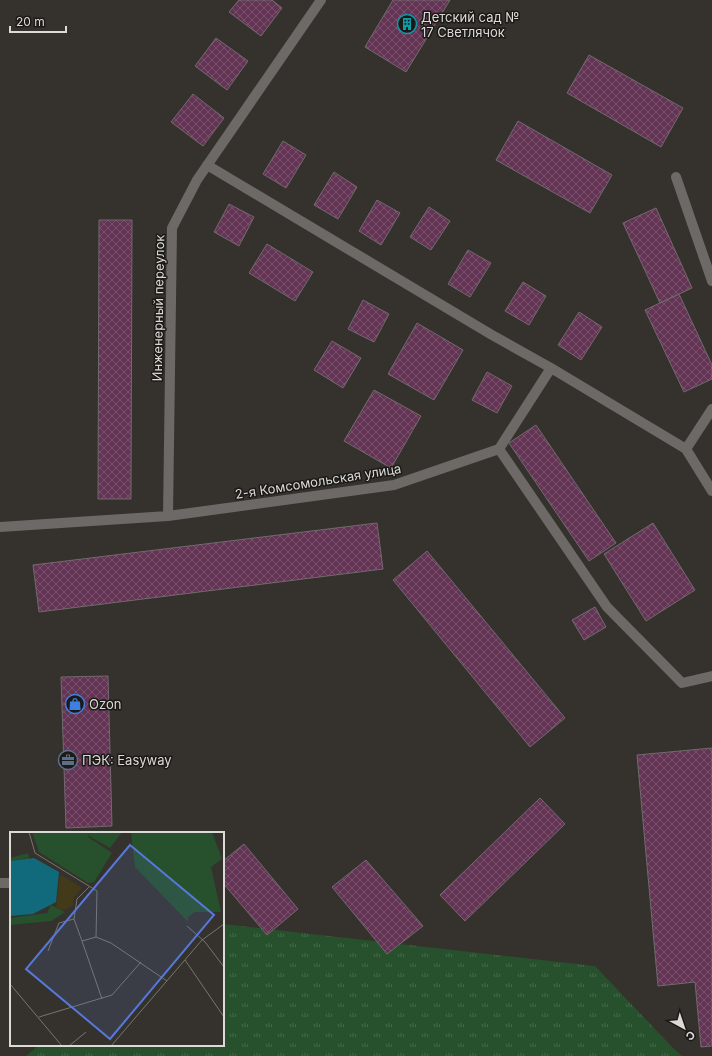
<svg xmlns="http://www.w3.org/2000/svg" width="712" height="1056" viewBox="0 0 712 1056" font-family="Inter,sans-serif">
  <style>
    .grass { fill: url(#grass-tufts) }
    .building { fill: url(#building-cross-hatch); stroke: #716a6e }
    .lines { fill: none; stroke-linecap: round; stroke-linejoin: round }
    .service { stroke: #6c6967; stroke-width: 10 }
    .minor { stroke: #6c6967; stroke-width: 10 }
    .labels { text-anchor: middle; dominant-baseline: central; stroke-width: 3; stroke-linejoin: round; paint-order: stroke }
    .poi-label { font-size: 13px; fill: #dcdad7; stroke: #1b1a17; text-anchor: start }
    .street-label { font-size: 13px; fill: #dcdad7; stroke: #1b1a17 }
    .inset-road { fill: none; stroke: #787571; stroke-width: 1 }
    .view { fill: #5678d8; fill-opacity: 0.15; stroke: #5678d8; stroke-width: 2 }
    .inset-edge { fill: none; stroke: #dcdad7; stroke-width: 2 }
  </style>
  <defs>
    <pattern id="grass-tufts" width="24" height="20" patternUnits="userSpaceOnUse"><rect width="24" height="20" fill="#27502c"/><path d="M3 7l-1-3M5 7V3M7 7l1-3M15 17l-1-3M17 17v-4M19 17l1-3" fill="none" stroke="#46694a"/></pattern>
    <pattern id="building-cross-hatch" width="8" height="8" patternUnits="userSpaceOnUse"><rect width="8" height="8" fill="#633454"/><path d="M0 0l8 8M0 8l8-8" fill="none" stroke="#79516c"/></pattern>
  </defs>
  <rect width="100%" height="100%" fill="#35322d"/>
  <path class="grass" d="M223,924L595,966L675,1050L682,1056H26L39,1045H223Z"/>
  <path class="building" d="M239,0H272L282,8L261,36L229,12Z
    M393,0H450L406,72L365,47Z
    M216,38L248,61L227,90L195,66Z
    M589,55L683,108L661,147L567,93Z
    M193,94L224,118L203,146L171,122Z
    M518,121L612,175L590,213L496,160Z
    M283,141L306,155L286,188L263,174Z
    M334,172L357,187L338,219L314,205Z
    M377,200L400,213L381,245L359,231Z
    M229,204L254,217L239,246L214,232Z
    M429,207L450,221L431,250L410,237Z
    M656,208L692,288L660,303L623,223Z
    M99,220H132L131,499H98Z
    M267,244L313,272L295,301L249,273Z
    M468,250L491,263L470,297L448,284Z
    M523,282L546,296L529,325L505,311Z
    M679,294L712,365V379L684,392L645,310Z
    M363,300L389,314L374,342L348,329Z
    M579,312L602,327L581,360L558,345Z
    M417,323L463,350L434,400L388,374Z
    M332,341L361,358L343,388L314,370Z
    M487,372L512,386L497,413L472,400Z
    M374,390L421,416L391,468L344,441Z
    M536,425L616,543L589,561L509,443Z
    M377,523L383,569L39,612L33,565Z
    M653,523L695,590L646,621L604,554Z
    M427,551L565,718L530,747L393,580Z
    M595,607L606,627L584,640L572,620Z
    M108,676L112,826L66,828L61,677Z
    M712,748V1046L701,1047L695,982L658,986L637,755Z
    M540,798L565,824L465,921L440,895Z
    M244,844L298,909L267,935L223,883V861Z
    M366,860L423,926L387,954L332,887Z"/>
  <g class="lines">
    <path class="service" d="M686,449L712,491
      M0,883H11"/>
    <path class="minor" d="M207,165L492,335L551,368L499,449
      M676,177L712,281
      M551,368L686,449L712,409
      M168,516L172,228L197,180L321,0
      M0,527L168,516L394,485L499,449L607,607L682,683L712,676"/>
  </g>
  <defs>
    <symbol id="building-ring" viewBox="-11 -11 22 22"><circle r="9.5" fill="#1b1a17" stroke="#0f9aa8" stroke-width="1.5"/><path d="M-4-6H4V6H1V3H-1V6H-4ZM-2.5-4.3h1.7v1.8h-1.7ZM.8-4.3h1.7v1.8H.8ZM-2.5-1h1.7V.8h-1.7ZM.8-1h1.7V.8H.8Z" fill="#0f9aa8"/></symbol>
    <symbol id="shop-ring" viewBox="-11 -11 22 22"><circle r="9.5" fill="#1b1a17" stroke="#3f7fe0" stroke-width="1.5"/><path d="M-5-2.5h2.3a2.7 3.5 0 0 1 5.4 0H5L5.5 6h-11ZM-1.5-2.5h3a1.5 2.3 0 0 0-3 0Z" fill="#3f7fe0"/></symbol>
    <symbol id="office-ring" viewBox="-11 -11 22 22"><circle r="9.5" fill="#1b1a17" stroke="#5c6f8a" stroke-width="1.5"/><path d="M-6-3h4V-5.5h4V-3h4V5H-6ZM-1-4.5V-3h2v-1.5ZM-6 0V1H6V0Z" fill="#5c6f8a"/></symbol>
  </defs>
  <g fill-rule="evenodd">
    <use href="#building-ring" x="396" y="13" width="22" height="22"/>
    <use href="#shop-ring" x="64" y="693" width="22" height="22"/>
    <use href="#office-ring" x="57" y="749" width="22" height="22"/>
  </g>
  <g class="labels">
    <g class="poi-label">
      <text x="421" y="17">Детский сад №<tspan x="421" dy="15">17 Светлячок</tspan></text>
      <text x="89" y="704">Ozon</text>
      <text x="82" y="760">ПЭК: Easyway</text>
    </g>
    <g class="street-label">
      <text transform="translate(158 308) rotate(-89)">Инженерный переулок</text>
      <text transform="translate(318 481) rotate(-9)">2-я Комсомольская улица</text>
    </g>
  </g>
  <g transform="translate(10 832)">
    <rect width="214" height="214" fill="#35322d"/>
    <path d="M81,0H112L100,16L79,4ZM121,0H202L212,27L201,35L211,80H185L178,85V90L125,35ZM18,21L19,26L0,29V26ZM41,73L55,80L41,89L0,93V86L37,81Z" fill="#27502c"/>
    <path d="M50,42L72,56L64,65L63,74L55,78L46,76Z" fill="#423a19"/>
    <path d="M22,0H81L78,5L102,21L84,50L78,51L29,20Z" fill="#27502c"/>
    <path d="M24,26L49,40L46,70L23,82L0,84V29Z" fill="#116a7c"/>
    <path class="inset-road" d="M19,0L25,21L87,59L86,105L101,111L157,149M64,87L67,67L79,55M177,94L195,110L214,135M86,105L72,109L92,167M38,119L49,91L64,87L72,109M175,128L214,185M0,152L52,214M29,185L102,163L131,130M59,214L76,200M101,214L192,108L214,92"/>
    <path class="view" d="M120,13L204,83L100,207L16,137Z"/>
    <rect width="214" height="214" class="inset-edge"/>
  </g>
  <g transform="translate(684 1028) rotate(140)" stroke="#1b1a17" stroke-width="3" paint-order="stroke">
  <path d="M0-3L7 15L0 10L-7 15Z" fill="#dcdad7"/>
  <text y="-6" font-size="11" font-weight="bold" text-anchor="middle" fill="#dcdad7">С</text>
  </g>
  <path d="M10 26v6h56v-6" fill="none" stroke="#dcdad7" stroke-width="2"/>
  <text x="16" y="26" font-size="12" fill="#dcdad7" stroke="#1b1a17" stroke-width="3" paint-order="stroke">20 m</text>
</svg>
